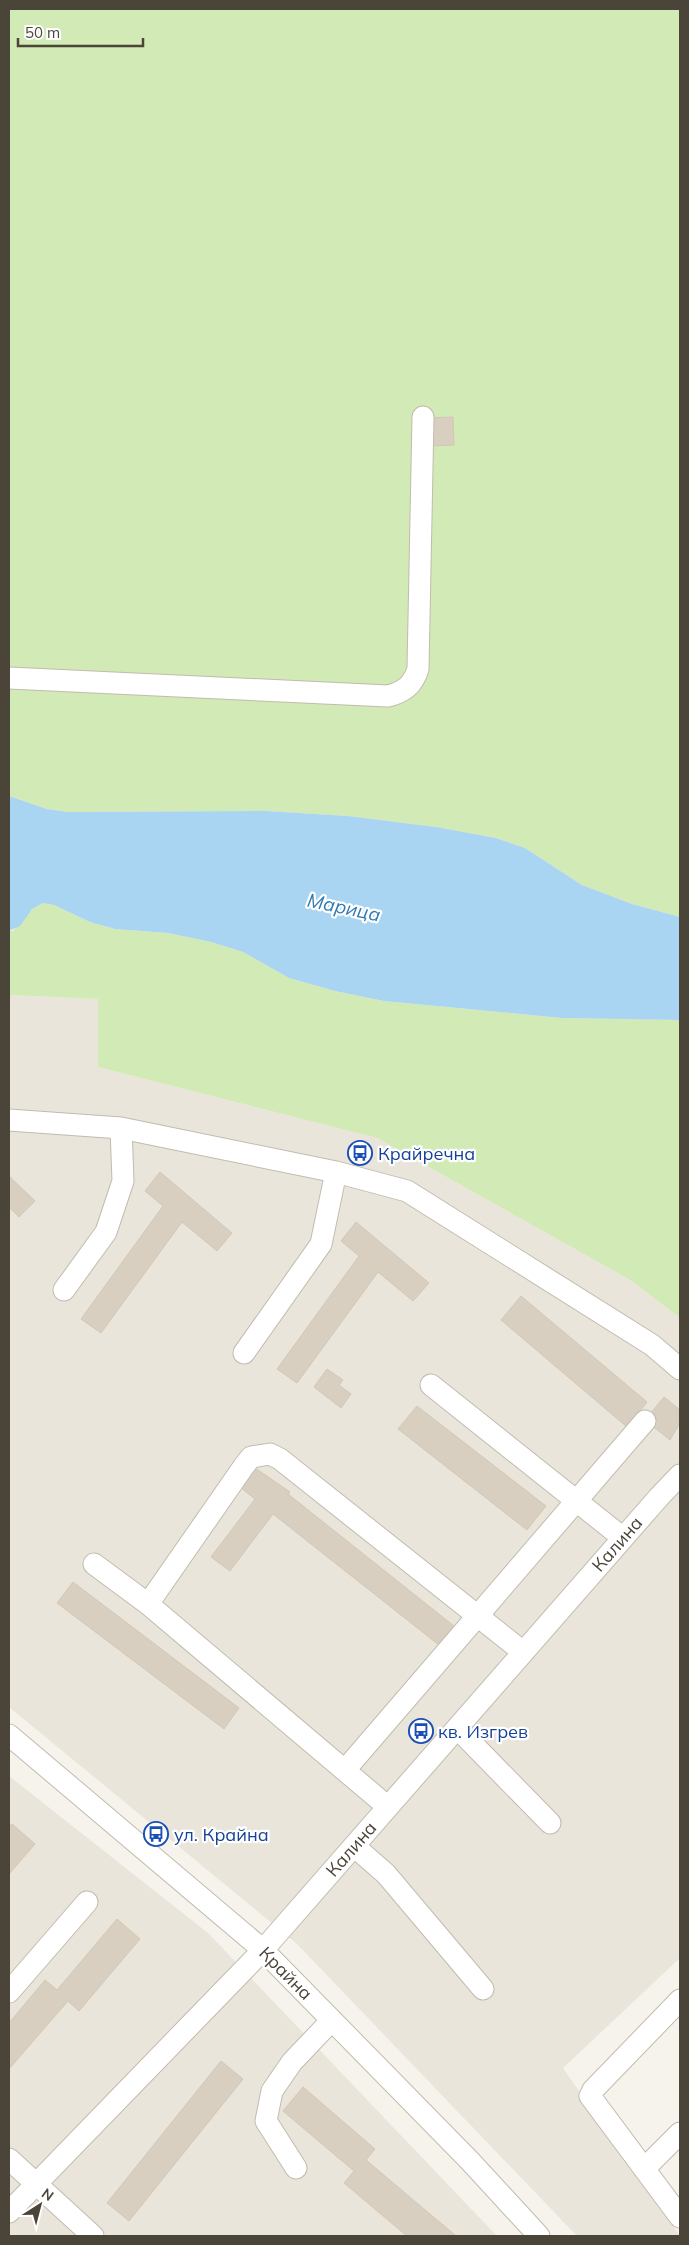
<svg xmlns="http://www.w3.org/2000/svg" width="689" height="2245" viewBox="0 0 689 2245" font-family="Mulish,sans-serif">
  <style>
    .residential { fill: #eae5da }
    .green { fill: #d2eab5 }
    .water { fill: #a9d4f2 }
    .building { fill: #d8cfc1; stroke: #d3c7b4 }
    .lines { fill: none; stroke-linecap: round; stroke-linejoin: round }
    .minor-casing { stroke: #c2bbae; stroke-width: 23 }
    .minor { stroke: #fff; stroke-width: 21 }
    .labels { text-anchor: middle; dominant-baseline: central; stroke-width: 4.5; stroke-linejoin: round; paint-order: stroke }
    .transit-label { font-size: 18px; fill: #164399; stroke: #fff; text-anchor: start }
    .street-label { font-size: 18px; fill: #4b4439; stroke: #fff }
    .water-label { font-size: 19px; font-style: italic; fill: #2e7ab2; stroke: #fff }
  </style>
  <rect width="100%" height="100%" fill="#f6f3ec"/>
  <path class="residential" d="M9,995L98,999V1067L377,1138L632,1281L680,1318V1958L563,2068L680,2236H577L296,1943L9,1707Z
    M9,1776L208,1933L497,2236H9Z"/>
  <path class="green" d="M9,9H680V917L632,904L582,885L525,848L496,838L436,827L348,816L266,811L68,812L47,809L9,796Z
    M43,903L54,905L90,922L115,929L168,933L211,942L243,952L289,978L335,991L384,1001L562,1018L680,1020V1318L632,1281L377,1138L98,1067V999L9,995V931H13L32,909Z"/>
  <path class="water" d="M9,796L47,809L68,812L266,811L348,816L436,827L496,838L525,848L582,885L632,904L680,917V1020L562,1018L384,1001L335,991L289,978L243,952L211,942L168,933L115,929L90,922L54,905L43,903L32,909L20,926L9,931Z"/>
  <path class="building" d="M453,417L454,445L427,446L426,418Z
    M160,1172L232,1233L217,1251L182,1222L101,1333L81,1319L163,1206L145,1191Z
    M9,1176L35,1201L19,1217L9,1207Z
    M356,1222L429,1283L413,1301L378,1272L297,1383L277,1369L359,1256L341,1241Z
    M521,1296L647,1402L627,1427L501,1320Z
    M327,1369L343,1380L339,1385L351,1394L341,1408L314,1387Z
    M664,1397L680,1410V1423L670,1440L645,1420Z
    M417,1406L546,1506L527,1530L398,1429Z
    M255,1468L290,1492L288,1494L454,1626L439,1645L273,1514L230,1571L211,1557L255,1499L240,1487Z
    M73,1582L239,1708L224,1729L57,1603Z
    M12,1824L35,1844L9,1874V1827Z
    M117,1919L140,1939L79,2011L68,2001L9,2069V2023L45,1980L57,1990Z
    M221,2061L243,2079L129,2221L107,2203Z
    M303,2087L375,2149L366,2160L456,2236H407L344,2183L354,2171L283,2111Z"/>
  <g class="lines">
    <defs>
      <path id="minor" d="M9,678L388,696C404,692 413,685 418,669L423,417
        M9,1120L121,1128L336,1172L407,1191L652,1345L680,1369
        M64,1290L106,1232L123,1181L121,1128
        M244,1353L321,1244L336,1172
        M431,1385L623,1538
        M94,1564L148,1604L388,1807
        M148,1604L244,1466L251,1457L270,1454L280,1459L523,1652
        M457,1728L550,1823
        M9,1735L263,1950L470,2161L539,2236
        M345,1770L645,1421
        M354,1846L386,1874L483,1989
        M9,1992L87,1902
        M680,2000L593,2090L590,2096L680,2217
        M9,2159L93,2236
        M296,2168L266,2121L272,2091L292,2062L332,2020
        M644,2169L680,2133
        M9,2212L263,1950L659,1497L680,1475"/>
    </defs>
    <use href="#minor" class="minor-casing"/>
    <use href="#minor" class="minor"/>
  </g>
  <defs>
    <symbol id="bus-ring" viewBox="-11 -11 22 22"><circle r="9.5" fill="#fff" stroke="#1a4fb4" stroke-width="1.5"/><path d="M-5-6H5V4H4V6H2V4H-2V6H-4V4H-5ZM-3.5-4V0h7V-4ZM-3.5 1.2v1.5H-2V1.2ZM2 1.2v1.5H3.5V1.2Z" fill="#1a4fb4"/></symbol>
  </defs>
  <g fill-rule="evenodd">
    <use href="#bus-ring" x="346" y="1139" width="28" height="28"/>
    <use href="#bus-ring" x="407" y="1717" width="28" height="28"/>
    <use href="#bus-ring" x="142" y="1820" width="28" height="28"/>
  </g>
  <g class="labels">
    <g class="transit-label">
      <text x="378" y="1153">Крайречна</text>
      <text x="438" y="1731">кв. Изгрев</text>
      <text x="174" y="1834">ул. Крайна</text>
    </g>
    <g class="street-label">
      <text transform="translate(617 1544) rotate(-49)">Калина</text>
      <text transform="translate(351 1849) rotate(-49)">Калина</text>
      <text transform="translate(286 1973) rotate(45)">Крайна</text>
    </g>
    <g class="water-label">
      <text transform="translate(344 907) rotate(12)">Марица</text>
    </g>
  </g>
  <rect width="689" height="2245" fill="none" stroke="#4b4439" stroke-width="20"/>
  <g transform="translate(40 2205) rotate(36)" stroke="#ffffff" stroke-width="4" paint-order="stroke">
  <path d="M0-4L9 19L0 12L-9 19Z" fill="#4b4439"/>
  <text y="-8" font-size="14" font-weight="bold" text-anchor="middle" fill="#4b4439">N</text>
  </g>
  <path d="M18 38v8h125v-8" fill="none" stroke="#4b4439" stroke-width="2.5"/>
  <text x="25" y="38" font-size="15" fill="#4b4439" stroke="#ffffff" stroke-width="4" paint-order="stroke">50 m</text>
</svg>
